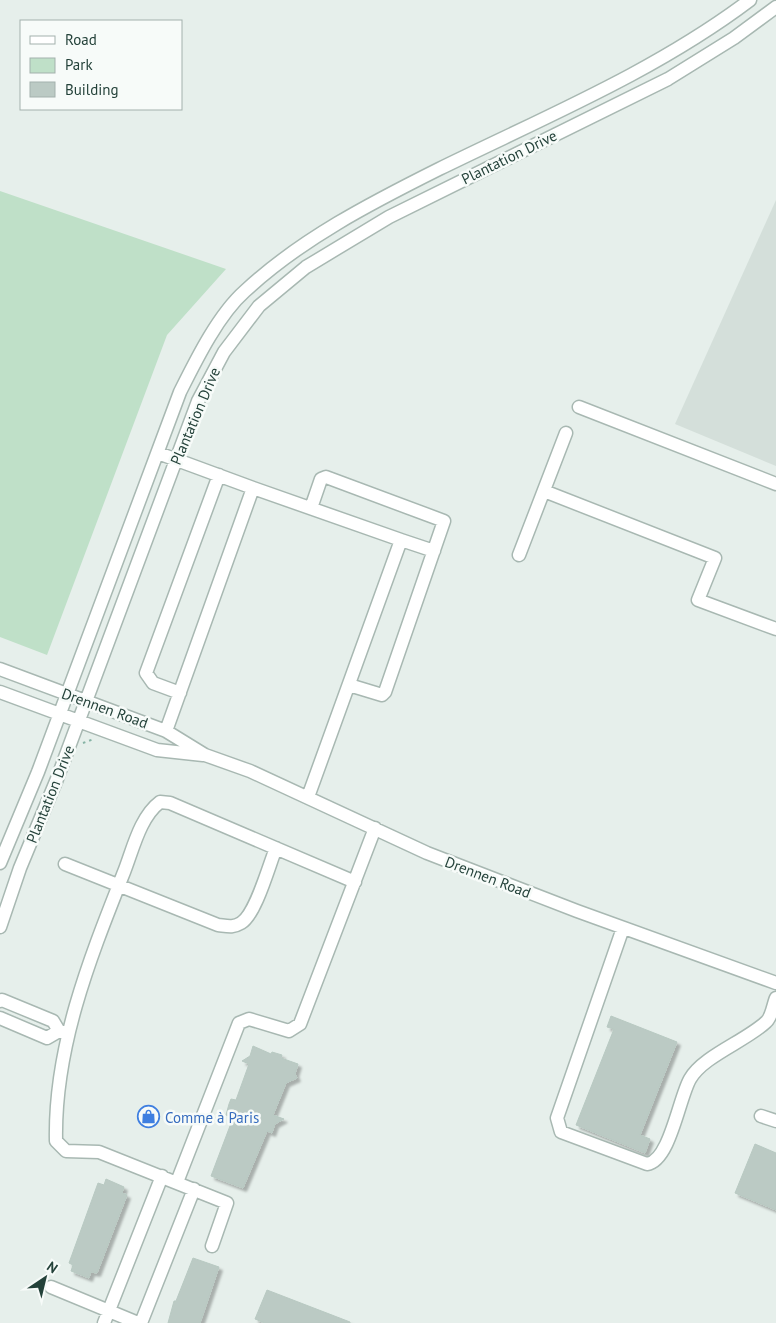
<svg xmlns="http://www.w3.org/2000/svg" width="776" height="1323" viewBox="0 0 776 1323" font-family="'PT Sans',sans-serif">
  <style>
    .built { fill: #d4dfda }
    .green { fill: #bfe0c8 }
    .building { fill: #bbcac4; stroke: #b8c9c2; filter: url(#shadow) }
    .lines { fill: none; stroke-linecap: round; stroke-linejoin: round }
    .minor-casing { stroke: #a8b8b2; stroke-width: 15 }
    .path { stroke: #86b3a5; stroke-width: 2; stroke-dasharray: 2.5 4; stroke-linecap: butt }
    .minor { stroke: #fff; stroke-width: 12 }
    .labels { text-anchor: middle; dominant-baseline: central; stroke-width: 5; stroke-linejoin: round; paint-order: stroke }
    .street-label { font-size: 15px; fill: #24423a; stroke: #f7fbf9 }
    .shop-label { font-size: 15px; fill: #366cbe; stroke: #f7fbf9; text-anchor: start }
  </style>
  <defs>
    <filter id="shadow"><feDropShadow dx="3.5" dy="3.5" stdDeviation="1" flood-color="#0004"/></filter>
  </defs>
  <rect width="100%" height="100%" fill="#e6efeb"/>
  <path class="built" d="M776,200V466L675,424Z"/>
  <path class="green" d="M0,191L226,269L167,335L47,655L0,637Z"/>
  <path class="building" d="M611,1016L677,1042L640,1135L650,1139L645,1153L576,1125L614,1029L607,1027Z
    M253,1046L271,1054L272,1052L282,1055L281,1058L298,1064L295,1074L297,1078L286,1083L273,1115L284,1119L275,1124L272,1133L267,1131L243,1188L211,1176L233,1118L226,1115L229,1104L231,1099L236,1100L249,1064L242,1061L250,1056Z
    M755,1144L776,1153V1210L735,1193Z
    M106,1179L124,1187L122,1193L127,1195L97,1273L91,1272L89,1278L71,1271L73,1265L69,1263L98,1183L104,1185Z
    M193,1258L219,1267L200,1323H168L174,1301H176Z
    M267,1290L350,1322V1323H265L255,1319Z"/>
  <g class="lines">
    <defs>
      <path id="minor" d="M579,407L776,484
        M158,453L253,488L166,731
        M253,488L401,540L308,797
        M544,491L715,558L698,600L776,629
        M311,508L321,479L326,477L444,521L385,692L382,695L349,685
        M401,540L434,551
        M519,555L566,433
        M0,669L166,731L205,755L250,771L427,853L577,911L776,983
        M0,692L157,750L203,755
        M180,693L153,683L146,673L219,475
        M0,863L38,772L180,392C196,360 218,315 245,291C301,239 371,203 439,169C545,117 656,71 750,0
        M65,864L218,925C227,926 233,928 241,923C256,914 269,865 276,848
        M0,927L20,868L57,779L198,401L224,352L259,306L306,267L389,217L668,79L734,38L776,7
        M623,928L557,1118L561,1132L647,1164C670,1161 679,1098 690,1079C703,1056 746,1041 766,1022C772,1017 773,1005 776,998
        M0,1001L2,1000L53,1021L59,1031
        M0,1018L47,1038L59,1031L68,1033
        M761,1116L776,1121
        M177,1182L239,1023L249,1019L289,1031L300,1024L375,828
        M212,1246L227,1203L99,1152L66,1151L56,1141C54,1047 90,958 124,872C133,849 140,817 160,802L170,803L355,882
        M51,1287L138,1323
        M104,1323L162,1176
        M141,1323L194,1189"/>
    </defs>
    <use href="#minor" class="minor-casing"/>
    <path class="path" d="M83,743L94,739"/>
    <use href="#minor" class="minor"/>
  </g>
  <defs>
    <symbol id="shop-ring" viewBox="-11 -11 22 22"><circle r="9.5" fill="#f7fbf9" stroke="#3f7fe0" stroke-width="1.5"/><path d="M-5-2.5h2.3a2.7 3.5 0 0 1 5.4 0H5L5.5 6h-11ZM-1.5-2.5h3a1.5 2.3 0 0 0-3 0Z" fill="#3f7fe0"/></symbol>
  </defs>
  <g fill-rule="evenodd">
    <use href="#shop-ring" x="136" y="1104" width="25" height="25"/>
  </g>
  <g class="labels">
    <g class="street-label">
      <text transform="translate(509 157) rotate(-26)">Plantation Drive</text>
      <text transform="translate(195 416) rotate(-67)">Plantation Drive</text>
      <text transform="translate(105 708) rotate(20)">Drennen Road</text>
      <text transform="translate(50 794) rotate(-68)">Plantation Drive</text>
      <text transform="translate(488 877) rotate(21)">Drennen Road</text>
    </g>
    <g class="shop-label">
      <text x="165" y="1117">Comme à Paris</text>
    </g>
  </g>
  <rect x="20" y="20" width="162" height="90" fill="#f7fbf9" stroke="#a3b1ad"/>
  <rect x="30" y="36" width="25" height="8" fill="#ffffff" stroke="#a3b1ad"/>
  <text x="65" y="45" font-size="15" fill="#24423a">Road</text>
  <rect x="30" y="58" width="25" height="15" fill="#bfe0c8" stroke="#a3b1ad"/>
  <text x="65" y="70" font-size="15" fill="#24423a">Park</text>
  <rect x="30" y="82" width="25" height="15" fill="#bbcac4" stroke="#a3b1ad"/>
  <text x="65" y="95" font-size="15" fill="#24423a">Building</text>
  <g transform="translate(45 1278) rotate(35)" stroke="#f7fbf9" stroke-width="4" paint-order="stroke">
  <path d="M0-4L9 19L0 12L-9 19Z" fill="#24423a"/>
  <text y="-8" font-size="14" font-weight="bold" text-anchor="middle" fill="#24423a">N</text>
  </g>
</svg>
